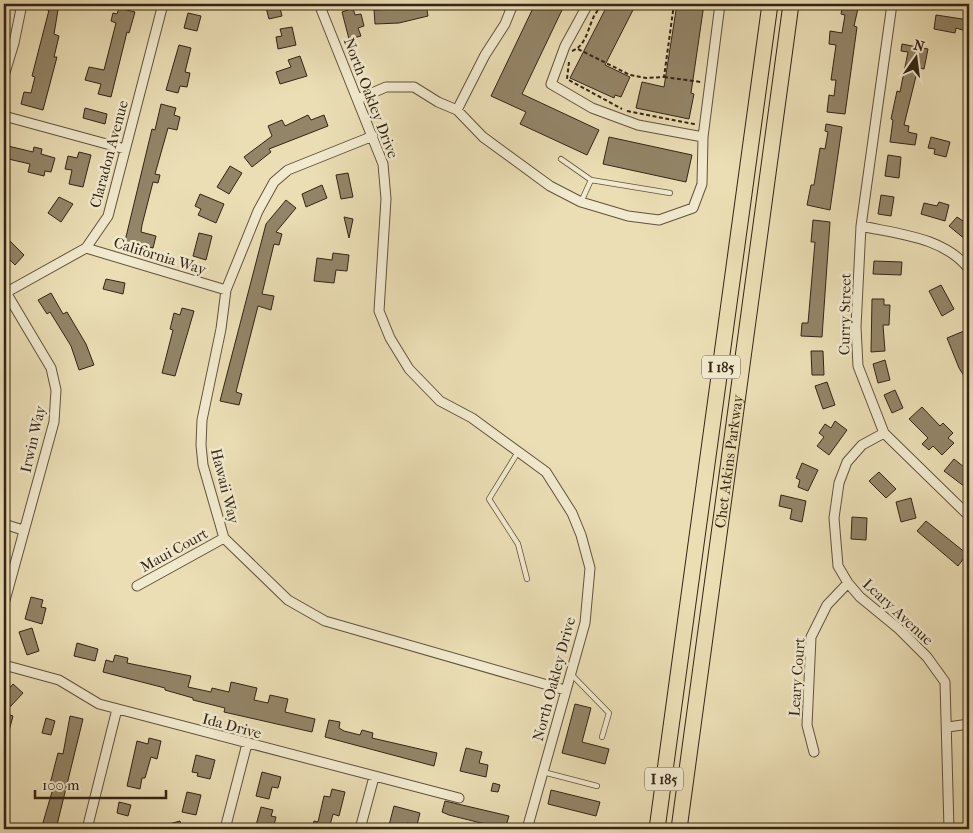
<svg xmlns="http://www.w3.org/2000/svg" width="973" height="833" viewBox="0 0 973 833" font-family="'IM FELL French Canon',serif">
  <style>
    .building { fill: #938568; stroke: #332415 }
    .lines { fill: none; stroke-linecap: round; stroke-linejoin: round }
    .lane-casing { stroke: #61523d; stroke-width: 6 }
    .street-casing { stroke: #61523d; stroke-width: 11 }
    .highway-casing { stroke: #332415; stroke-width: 17 }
    .path { stroke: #332415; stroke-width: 2; stroke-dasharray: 4 2.5; stroke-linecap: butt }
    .lane { stroke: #f2eacf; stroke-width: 4.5 }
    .street { stroke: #f2eacf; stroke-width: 9 }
    .highway { stroke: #ebdeb5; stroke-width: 15 }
    .labels { text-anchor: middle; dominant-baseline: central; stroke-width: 5; stroke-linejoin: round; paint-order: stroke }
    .shield { fill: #f2eacf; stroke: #6c5f4d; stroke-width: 1 }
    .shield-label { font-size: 14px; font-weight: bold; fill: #332415 }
    .street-label { font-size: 15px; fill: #332415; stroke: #f2eacf }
  </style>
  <rect width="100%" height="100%" fill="#ebdeb5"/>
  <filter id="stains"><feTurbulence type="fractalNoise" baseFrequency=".004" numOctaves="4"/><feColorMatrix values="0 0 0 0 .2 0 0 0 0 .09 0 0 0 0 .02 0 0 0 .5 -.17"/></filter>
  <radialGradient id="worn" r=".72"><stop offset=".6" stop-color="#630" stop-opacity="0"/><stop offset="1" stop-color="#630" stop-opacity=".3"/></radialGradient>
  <path class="building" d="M47,4H59L54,34L59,36L54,57H57L43,110L21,104L24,92L31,93L35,77L32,76L49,10H47Z
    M265,4H279L282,16L269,19Z
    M412,4H426L428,16L399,23L375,24L374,10L406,8L405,5Z
    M535,4H550L562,10L522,94L599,130L587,155L520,124L526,112L491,96Z
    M608,4H636L605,65L630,77L621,97L615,95L614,98L570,78Z
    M677,4H704L691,93L694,94L689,119L636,108L642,82L664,87Z
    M843,4H859L854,26L857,27L845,114L827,112L829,95L834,96L836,80H831L836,45L829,44L830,31L842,33L845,15L841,14Z
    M119,8L135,12L129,33L127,32L111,97L98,94L101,84L85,80L89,67L104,70L116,23L111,21L113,13L117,14Z
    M353,8L355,15L361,14L364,26L358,28L361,36L349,39L342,12Z
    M188,13L201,16L197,31L184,28Z
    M936,15L969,20V32L956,28L955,33L934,29Z
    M292,27L296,45L278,49L276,37L282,36L280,29Z
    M902,44L928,49L924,69L918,68L904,125L909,126L908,132L917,134L915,145L890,142L893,120L891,119L897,91L900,92L908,52L901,51Z
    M179,45L191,48L185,72L190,73L187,87L180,86L178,93L166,90Z
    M300,56L307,76L280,84L276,72L291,67L288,60Z
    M161,104L176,108L174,115L180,117L177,130L168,128L155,174L160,175L158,183L153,182L142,225L141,232L156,236L153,248L125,241L152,129L155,130Z
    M85,108L107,114L105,124L83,118Z
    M308,115L311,120L324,115L328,126L269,149L271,152L252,167L244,157L272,136L268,126L282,120L285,126Z
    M826,124L842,127L830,210L807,205L811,185H814L820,148L825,149L828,132L825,131Z
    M609,137L692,155L686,182L603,164Z
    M931,137L950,142L946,157L934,154L935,149L928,148Z
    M4,145L33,152L34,147L42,149L41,154L55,158L51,172L45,171L44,176L28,172L30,164L4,158Z
    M79,152L91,155L83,187L69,184L72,170L65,169L68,156L77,158Z
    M888,155L901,157L899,178L885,176Z
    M230,166L242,173L229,194L217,187Z
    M348,173L353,197L341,199L336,175Z
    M322,185L327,198L306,207L302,194Z
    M200,194L224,204L216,223L198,215L201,209L195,206Z
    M881,195L894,197L891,216L878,214Z
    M59,197L73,204L61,222L48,213Z
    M286,200L296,208L276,232L282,234L279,245L274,244L262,294L274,296L271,310L258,306L236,392L242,394L239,405L220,401L266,224Z
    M939,202L949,205L945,221L921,214L924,203L937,206Z
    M969,213V236L966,240L949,226L957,217L963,221Z
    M344,217L353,219L349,238Z
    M813,220L830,222L822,337L801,336L802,323H808L815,242H811Z
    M199,233L212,236L206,260L193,256Z
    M7,238L24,255L15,265L4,254V242Z
    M333,253L349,255L347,271L336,270L334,283L314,281L317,258L332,260Z
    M874,261L902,262L901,275L873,274Z
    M106,279L125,283L123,294L103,289Z
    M941,285L954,309L942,316L929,291Z
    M51,293L63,314L67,312L86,344L94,365L79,370L71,346L50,312L47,314L38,300Z
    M872,299H884V305H890L889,325H883L885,351L871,352Z
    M182,308L194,311L175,376L162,373L173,330L170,329L174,313L180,315Z
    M964,331L969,344V384L959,368L947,338Z
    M811,351H823L824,375H812Z
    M885,360L890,380L878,383L873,364Z
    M827,382L835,405L823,409L815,386Z
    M895,390L903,408L892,413L884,395Z
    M922,407L940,426L943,423L953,433L948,438L954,443L942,455L933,446L929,450L922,444L928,438L909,419Z
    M835,421L847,430L829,455L817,446L824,437L819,433L825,424L831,428Z
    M954,459L969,471V490L944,471Z
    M802,463L818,470L808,491L798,487L800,480L796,478Z
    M879,472L896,489L886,498L869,481Z
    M781,495L806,501L802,522L790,519L792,509L779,506Z
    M911,498L916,518L901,522L896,502Z
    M852,517L867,518L866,540L851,539Z
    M926,521L967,554L958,566L917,531Z
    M31,597L43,600L41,607L46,608L42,624L25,619Z
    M32,628L39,651L27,655L19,632Z
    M77,643L98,649L95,661L74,656Z
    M115,655L128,658L127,663L191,676L188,687L211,692L212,688L229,692L231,682L257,688L254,700L268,703L270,695L288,699L285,712L315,719L312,732L224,712L225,708L193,700V698L165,690V688L103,672L106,660L113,662Z
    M13,684L23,693L10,707L4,701V694Z
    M575,704L591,708L582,742L609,749L605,764L562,753Z
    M4,713L13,716L6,742H4Z
    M70,716L83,719L56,829L42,826L54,785L50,784L58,753L63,754Z
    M46,718L55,721L51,735L42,733Z
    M329,720L340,722L339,728L344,731L360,735L362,730L373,733L372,738L437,753L434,766L325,737Z
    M149,738L161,741L157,759L151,757L145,778H142L140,789L127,786L137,741L148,744Z
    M466,748L482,752L479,763L488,765L486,777L460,771Z
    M196,755L215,760L210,779L197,776L198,773L192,772Z
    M262,772L281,777L278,788L272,787L269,799L256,796Z
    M493,783L500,785L498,792L491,791Z
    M332,789L345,792L339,816L333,814L329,829H312L314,821L318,822L324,796L330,797Z
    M551,790L600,802L596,816L548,804Z
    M187,792L201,795L196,815L182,812Z
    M445,801L509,816L505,829L449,815L442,812Z
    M119,802L131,805L128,816L117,813Z
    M394,806L420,813L417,825L407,823L405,829H388Z
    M261,807L273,810L271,816L276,817L273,829H255Z
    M180,821L182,829H170L169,824Z"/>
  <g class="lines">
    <defs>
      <path id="lane" d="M561,159L591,180
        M581,202L591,180L670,193
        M518,452L489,499L518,544L527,579
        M571,674L609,713L602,737
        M543,772L597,786"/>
      <path id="street" d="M319,4L383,164L386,199L379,311L390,338L409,369L440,401L472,418L546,472L572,513L581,535L590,568L585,623L527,829
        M588,4L565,46L551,84L592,108L638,125L703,137
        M892,4L861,226L856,327L858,366L884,433L969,516
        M4,76L14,43L22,4
        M358,99L386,87H414L438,102L457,110L483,137L550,186L581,202L628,216L659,220L693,208L702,184L703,137L720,4
        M457,110L485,55L505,24L513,4
        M4,116L125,149
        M373,136L288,170L274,182L258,211L226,290L221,329L202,420L201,445L203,465L224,538L288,600L325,621L565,690
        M861,226C898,234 944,237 969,269
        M86,248L226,290
        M7,292L86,248L108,216L163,4
        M884,433L862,445L847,462L839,483L834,518L838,566L848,583L860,597L899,629L927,657L945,682L949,829
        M4,524L23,530
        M137,586L224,538
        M4,604L54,422L56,390L51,368L4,289
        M4,665L59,680L99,704L459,798
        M948,727L969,724
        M814,752L807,725L811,637L827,605L848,583
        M87,829L117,709
        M225,829L247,744
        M360,829L374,777"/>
      <g id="highway">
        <path d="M657,829L770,4"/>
        <path id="s1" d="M679,829L791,4"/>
      </g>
    </defs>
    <use href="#lane" class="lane-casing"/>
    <use href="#street" class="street-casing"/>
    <use href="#highway" class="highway-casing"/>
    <path class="path" d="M578,49L630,75L646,78L664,77L674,4
      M572,51C588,45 588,24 596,13C598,9 601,8 603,4
      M569,62L567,79L622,109
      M664,77L701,82
      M627,111L694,124V127"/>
    <use href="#lane" class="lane"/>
    <use href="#street" class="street"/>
    <use href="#highway" class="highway"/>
  </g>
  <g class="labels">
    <g class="shield">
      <rect x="702" y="355.5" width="38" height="23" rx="4"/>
      <rect x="645" y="767.5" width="38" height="23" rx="4"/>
    </g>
    <g class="shield-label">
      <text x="721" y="367">I 185</text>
      <text x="664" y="779">I 185</text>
    </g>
    <g class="street-label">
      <text transform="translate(371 98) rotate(69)">North Oakley Drive</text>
      <text transform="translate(109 154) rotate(-75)">Claradon Avenue</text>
      <text transform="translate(160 256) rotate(17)">California Way</text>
      <text transform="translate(845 314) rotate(-89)">Curry Street</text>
      <text transform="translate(33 439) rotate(-77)">Irwin Way</text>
      <text stroke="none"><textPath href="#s1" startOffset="371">Chet Atkins Parkway</textPath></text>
      <text transform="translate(225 486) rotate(76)">Hawaii Way</text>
      <text transform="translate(174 550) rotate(-29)">Maui Court</text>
      <text transform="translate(898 612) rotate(43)">Leary Avenue</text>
      <text transform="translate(797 677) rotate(-86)">Leary Court</text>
      <text transform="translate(554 679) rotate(-75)">North Oakley Drive</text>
      <text transform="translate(232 726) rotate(15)">Ida Drive</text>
    </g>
  </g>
  <rect width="973" height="833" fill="none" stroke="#ebdeb5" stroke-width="20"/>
  <rect x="5" y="5" width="963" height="823" fill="none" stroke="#332415" stroke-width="2.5"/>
  <rect x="10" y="10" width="953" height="813" fill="none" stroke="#332415"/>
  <g transform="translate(916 58) rotate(14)" stroke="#f2eacf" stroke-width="4" paint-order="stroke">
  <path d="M0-4L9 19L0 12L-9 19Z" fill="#332415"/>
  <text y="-8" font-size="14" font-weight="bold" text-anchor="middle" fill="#332415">N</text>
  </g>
  <path d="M35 790v8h131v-8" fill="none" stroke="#332415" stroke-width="2.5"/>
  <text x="42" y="790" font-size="15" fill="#332415" stroke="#f2eacf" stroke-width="4" paint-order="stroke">100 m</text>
  <rect width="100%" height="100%" filter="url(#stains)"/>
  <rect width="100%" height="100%" fill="url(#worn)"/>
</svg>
